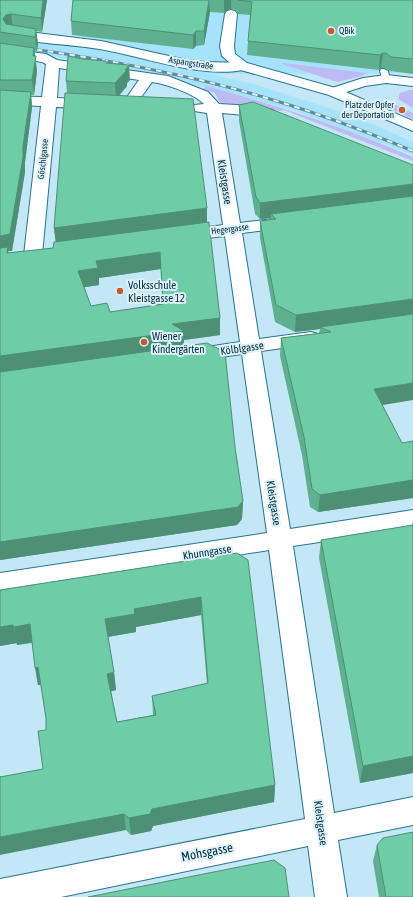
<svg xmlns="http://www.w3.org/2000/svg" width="413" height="897" viewBox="0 0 413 897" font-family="'Asap Condensed',sans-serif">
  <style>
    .built { fill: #a6e3fb }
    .green { fill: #bcbbf4 }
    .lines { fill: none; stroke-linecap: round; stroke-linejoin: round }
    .lane-casing { stroke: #257490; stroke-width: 2 }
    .street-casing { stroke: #257490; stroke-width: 2 }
    .secondary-casing { stroke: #257490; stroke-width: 2 }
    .lane { fill: #fff; fill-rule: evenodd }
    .street { fill: #fff; fill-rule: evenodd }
    .secondary { fill: #fff; fill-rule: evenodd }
    .rail-casing { stroke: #628b9a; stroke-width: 3 }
    .rail { stroke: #dff1f9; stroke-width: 2; stroke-dasharray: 5.5; stroke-linecap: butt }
    .wall { fill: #5fb090; fill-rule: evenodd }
    .shaded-wall { fill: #4d9075 }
    .building { fill: #6ecda7; stroke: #4d9075; fill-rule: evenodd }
    .poi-dot { fill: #c25e2a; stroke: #dff1f9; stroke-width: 1.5 }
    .labels { text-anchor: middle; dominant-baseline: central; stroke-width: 4; stroke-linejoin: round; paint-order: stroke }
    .far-poi-label { font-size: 9px; fill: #002e3d; stroke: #dff1f9; text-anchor: start }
    .far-street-label { font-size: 9px; fill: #002e3d; stroke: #dff1f9 }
    .street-label { font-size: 11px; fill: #002e3d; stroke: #dff1f9 }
    .poi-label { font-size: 11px; fill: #002e3d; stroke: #dff1f9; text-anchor: start }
    .near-street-label { font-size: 13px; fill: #002e3d; stroke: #dff1f9 }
  </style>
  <rect width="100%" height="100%" fill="#c3e7f6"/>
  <path class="built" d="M251,0L405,73L213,74L201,72L254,84L357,117L413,142V155L296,111L235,94L128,69L13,50V40L70,47L82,36Z"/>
  <path class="green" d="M283,63L367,73L362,76L337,82L282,64Z
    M206,86C277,105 346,128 413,157V161L284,110L280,111L259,107L221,105L215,93L203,89Z
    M410,90H413V108L398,99L400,93Z
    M383,101L390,102L413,113V119L377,103Z"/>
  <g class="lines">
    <defs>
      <path id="lane" d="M381,69H384L388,71L390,79L389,81H383L380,71Z"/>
      <path id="street" d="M13,30L101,41L187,60L205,62L247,63L249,66L247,69C203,80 143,56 99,49C69,44 38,44 8,37L6,34L8,31Z
        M0,48L46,54L57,60L168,76L208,92L219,104C237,105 255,105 273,110L275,113L273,116L268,117L222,113L240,223L290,217L296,218L299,222L296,226L290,227L242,233L259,339L311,332L318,334L321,338L318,342L311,344L261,351L290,529L413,510V528L293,546L334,813L413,797V825L338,840L347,897H315L308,846L61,897H0V879L305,819L269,550L0,593V573L267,533L242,354L193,361L186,359L183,355L186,351L193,349L240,342L225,236L180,241L174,240L171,236L174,232L180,231L223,225L207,113L194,111L192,108L194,105L204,104C193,93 166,84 152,82L139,100L134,101L129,100L127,97L139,80L59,68L57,98L95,100L100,101L102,104L100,107L95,108L56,107L42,255L39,259L33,260L27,259L24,255L41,106L0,104V96L42,97L46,64L42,62L0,56Z
        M386,75L413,78V86L386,83L365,86L334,96L329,95L327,92L329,89L363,78Z"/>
      <path id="secondary" d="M231,10L235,11L237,14L234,46L235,54L247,63L339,89L413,121V131L329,95L237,69L222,56L220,46L225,14L227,11Z"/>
    </defs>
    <use href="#lane" class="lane-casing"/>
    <use href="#street" class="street-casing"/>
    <use href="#secondary" class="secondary-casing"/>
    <use href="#lane" class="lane"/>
    <use href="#street" class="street"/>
    <use href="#secondary" class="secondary"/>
    <defs>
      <path id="rail" d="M26,48C109,60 193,75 273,100C321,114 367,132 413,151"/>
    </defs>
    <use href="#rail" class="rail-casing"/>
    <use href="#rail" class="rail"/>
  </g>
  <path class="wall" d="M0,0H47L42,32L36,31L38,44L37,51H34L37,71L34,95H31L32,107L25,162V172L12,251H8L9,253L53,248L56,241L54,228L67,93L66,81L83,59L106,63L130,80L127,83V86L119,96L207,222L220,318V335L184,340V346L235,447L243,501L242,519L237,525L0,560ZM161,269L163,304L110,312L91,306L84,287L99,285V278Z
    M73,0H413V74L390,71L384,68H381L379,70L247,55L248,41L250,15L238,14L236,10L231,9L227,10L224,13L210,12L204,45L196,46L193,49L72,35L71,21Z
    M239,105L382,405L402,443L413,441V498L318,512L310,507L302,455L280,356L281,338L319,333L320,329L295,332L275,322L260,238V221L271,220V218L260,219L255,214L239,121Z
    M413,521V773L360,783L319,558L321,540L412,525Z
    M237,553L275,785L274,802L153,826L151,831L131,835L126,830L1,777L43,769L46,730V718L41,685H38L32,643L17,645V643L0,646V590ZM201,615L207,684L152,696L153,715L117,722L111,691L116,690L114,672L108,637L136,632V627Z
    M377,845L413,897H379L373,861Z"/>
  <path class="shaded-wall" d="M43,0H47L42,32L41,18Z
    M209,0L210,12L204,45V31Z
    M224,0H231V9L227,10L224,13Z
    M11,14L13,29L8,30L3,19L6,15Z
    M36,29L38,44L37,51L35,37Z
    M196,31V46L193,49V35Z
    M34,48L37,71L34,95L32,80Z
    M383,53L381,68L379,70L380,55Z
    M129,65L130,80L127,83V86L116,99L115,83Z
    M31,92L32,107L25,162V172L12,251H8L10,264L0,253V236L23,146Z
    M413,184V200L271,214V218L260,219V203Z
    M207,208V225L56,245L54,228Z
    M160,252L161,269L99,278V285L80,288L78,271L96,261Z
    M413,299V316L320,327V329L295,332L296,315Z
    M220,318V335L184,340V348L0,373V356L172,324Z
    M413,383V400L371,407L374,389Z
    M413,480V498L318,512L320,495Z
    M243,501L242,519L237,525L0,560V542Z
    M201,597V615L136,627V632L107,637L105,619L134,609Z
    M30,624L33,642L17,645L14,627Z
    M13,625L17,643L0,646V627Z
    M38,667L41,685H38L35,668Z
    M114,672L116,690L109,692L107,674Z
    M413,756V773L360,783L363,766Z
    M275,785L274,802L153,826L151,831L131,835L129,818L152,809Z
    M124,814L126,830L0,855V837Z"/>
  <path class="building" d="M0,0H43L41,18L11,14L6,15L3,19L6,24L36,29L35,37L0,32V13H1H0Z
    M73,0H209L204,31H196L193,35L71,21Z
    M238,0H413V59L391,57L386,53H383L380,55L248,41L252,2Z
    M0,43L34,48L33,56H36L32,80H0Z
    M68,56L83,59L106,61V63L129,65L125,70H127L115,83L66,81Z
    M0,90L31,92L23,146V157L10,234L0,236Z
    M65,93L193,99L207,208L54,228Z
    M253,102L413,165V184L260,203L256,197L239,105Z
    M413,196V299L296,315L276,305L260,221L276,219L271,214Z
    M209,222L220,318L172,324L184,331L0,356V248L8,247L7,253L35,250L53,248L54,242ZM160,252L163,304L110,312L107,303L91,306L78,271L98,268L96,261Z
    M413,314V383L374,389L402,443L413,441V480L320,495L312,489L304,437L281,338L331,332L320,327Z
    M207,343L225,352L235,447L243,501L238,507L0,542V372Z
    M413,525V756L363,766L321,540Z
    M237,553L248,560L275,785L152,809L150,814L129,818L124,814L0,837V776V777L43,769L38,731L46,730V718L38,667L35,668L30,624L14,627L13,625L0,627V590ZM201,597L208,683L152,696L156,715L117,722L107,674L114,672L105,619L135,614L134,609Z
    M413,832V897H386L377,845L383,838Z
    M274,860L285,868L289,897H88Z"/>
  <g class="poi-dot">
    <circle cx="331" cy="31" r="4"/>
    <circle cx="402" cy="110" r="4"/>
    <circle cx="120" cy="291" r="4"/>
    <circle cx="144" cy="342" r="4"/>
  </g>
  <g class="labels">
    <g class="far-poi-label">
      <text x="339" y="31">QBik</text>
      <text x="394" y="105" text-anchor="end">Platz der Opfer<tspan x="394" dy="10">der Deportation</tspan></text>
    </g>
    <g class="far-street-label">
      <text transform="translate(191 63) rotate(9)">Aspangstraße</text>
      <text transform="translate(43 159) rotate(-84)">Göschlgasse</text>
      <text transform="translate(230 229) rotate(-7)">Hegergasse</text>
    </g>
    <g class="street-label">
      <text transform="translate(225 182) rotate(81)">Kleistgasse</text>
      <text transform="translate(242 348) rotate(-8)">Kölblgasse</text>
      <text transform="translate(274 503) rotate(81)">Kleistgasse</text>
      <text transform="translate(207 552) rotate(-9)">Khunngasse</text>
      <text transform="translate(321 823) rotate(82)">Kleistgasse</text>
    </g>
    <g class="poi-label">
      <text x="128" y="285">Volksschule<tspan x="128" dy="13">Kleistgasse 12</tspan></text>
      <text x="152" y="336">Wiener<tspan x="152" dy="13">Kindergärten</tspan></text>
    </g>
    <g class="near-street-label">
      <text transform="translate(207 852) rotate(-11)">Mohsgasse</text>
    </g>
  </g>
</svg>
